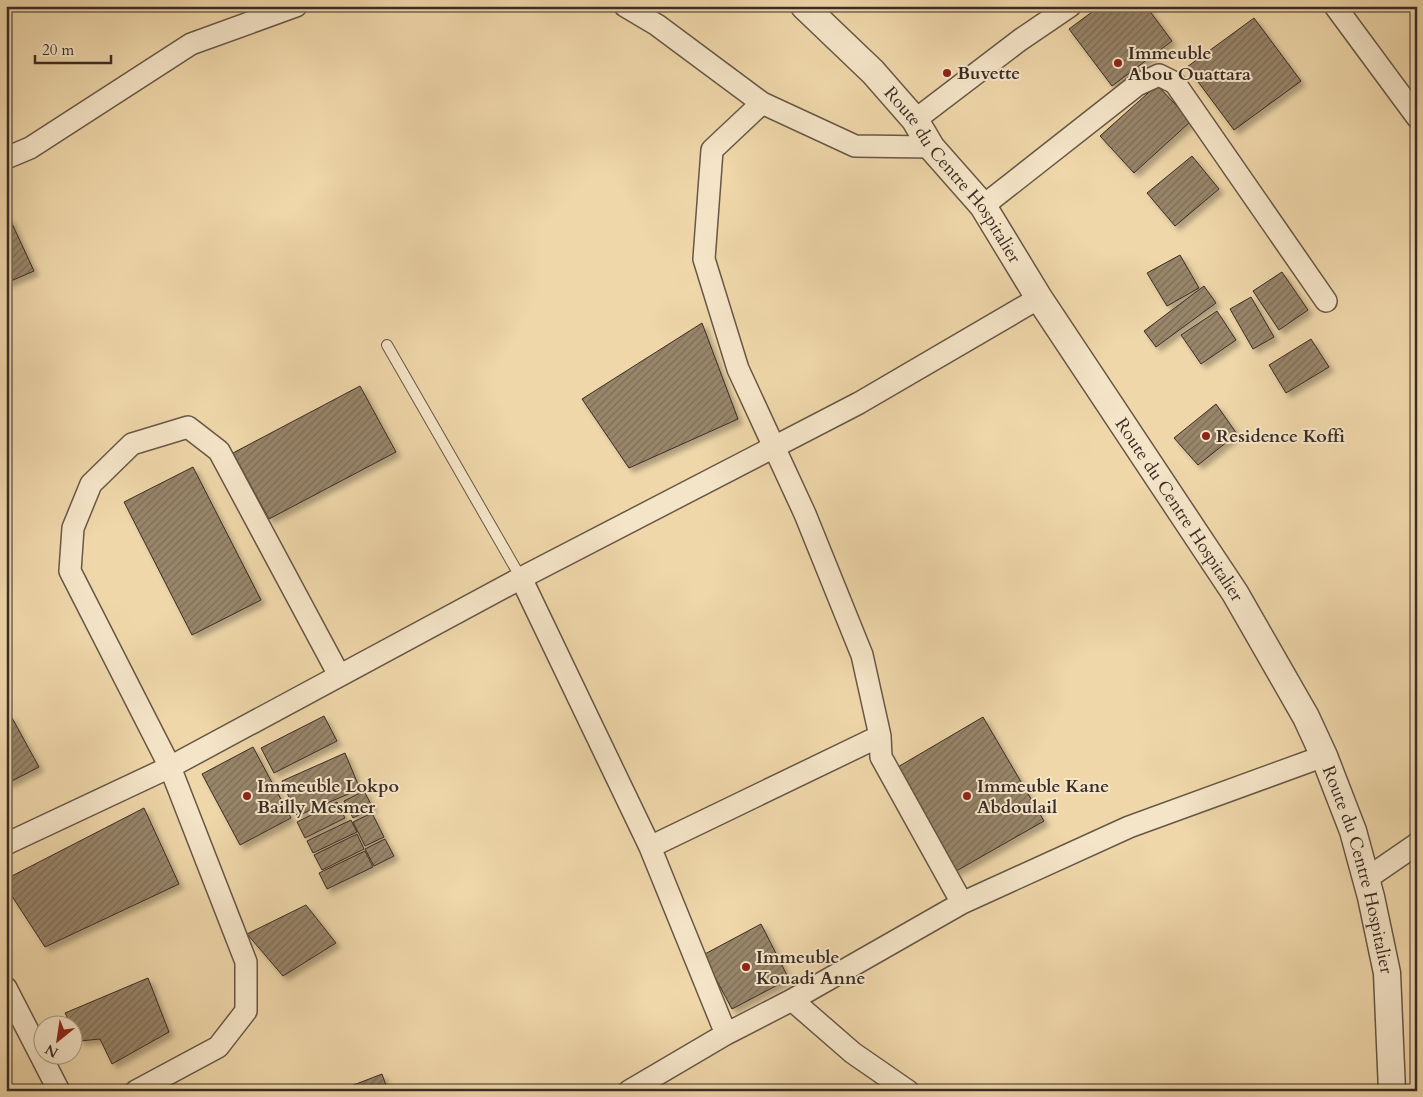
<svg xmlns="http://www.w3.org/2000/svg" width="1423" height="1097" viewBox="0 0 1423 1097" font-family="Cardo,serif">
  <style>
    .building { fill: url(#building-hatch); stroke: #3a2c25; filter: url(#shadow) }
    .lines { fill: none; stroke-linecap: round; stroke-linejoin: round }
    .service-casing { stroke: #675746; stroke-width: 12 }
    .minor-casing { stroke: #675746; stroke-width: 24 }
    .tertiary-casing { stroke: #675746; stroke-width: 29 }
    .service { stroke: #f5e5c8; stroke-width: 10 }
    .minor { stroke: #f5e5c8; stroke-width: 21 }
    .tertiary { stroke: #f5e5c8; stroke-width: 26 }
    .poi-dot { fill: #8f2418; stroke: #f5e5c8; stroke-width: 2 }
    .labels { text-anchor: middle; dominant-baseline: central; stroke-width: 4; stroke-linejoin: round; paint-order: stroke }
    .poi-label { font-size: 18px; font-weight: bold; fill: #3a2c25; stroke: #f5e5c8; text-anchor: start }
    .street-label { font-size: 18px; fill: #3a2c25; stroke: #f5e5c8 }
  </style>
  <defs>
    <pattern id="building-hatch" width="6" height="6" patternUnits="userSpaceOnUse" patternTransform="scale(1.25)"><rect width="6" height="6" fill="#98856a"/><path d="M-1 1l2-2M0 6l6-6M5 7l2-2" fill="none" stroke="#7d6d57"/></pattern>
    <filter id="shadow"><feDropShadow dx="4.5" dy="4.5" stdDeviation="2.5" flood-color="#0004"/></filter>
  </defs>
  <rect width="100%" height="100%" fill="#efd7aa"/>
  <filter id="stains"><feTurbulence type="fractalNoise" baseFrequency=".004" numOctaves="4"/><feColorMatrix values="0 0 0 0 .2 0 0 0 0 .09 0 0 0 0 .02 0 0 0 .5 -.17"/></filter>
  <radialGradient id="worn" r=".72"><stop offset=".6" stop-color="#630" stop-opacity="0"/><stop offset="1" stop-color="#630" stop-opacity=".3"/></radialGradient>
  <path class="building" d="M1100,6H1146L1172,41L1112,86L1069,29Z
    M1254,18L1301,81L1234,130L1187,67Z
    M1157,85L1191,121L1134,173L1100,136Z
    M1192,156L1219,189L1175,226L1147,193Z
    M9,217L34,271L6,283V218Z
    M1180,255L1199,288L1167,306L1147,273Z
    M1282,272L1308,310L1279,330L1253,291Z
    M1204,286L1216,303L1156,347L1144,331Z
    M1251,297L1274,337L1253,349L1230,309Z
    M1217,311L1236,340L1201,364L1181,335Z
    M702,323L738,419L629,468L582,399Z
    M1311,339L1329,367L1286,393L1269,365Z
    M360,386L396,452L269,519L233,453Z
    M1216,404L1237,434L1198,465L1174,438Z
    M193,467L261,600L192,635L124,502Z
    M11,716L39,767L6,784V718Z
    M324,716L337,741L274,773L261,748Z
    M983,717L1044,821L951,874L891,771Z
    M253,747L291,818L240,845L202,774Z
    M345,753L360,789L297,816L282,781Z
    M364,791L373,808L353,818L344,801Z
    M337,802L345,818L305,838L297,822Z
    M144,808L179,884L45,947L6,887V879Z
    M372,813L384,837L365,846L353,822Z
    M351,820L357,832L313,853L307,841Z
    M357,834L364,849L322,870L314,855Z
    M385,839L394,856L374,866L365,849Z
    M365,851L373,867L327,889L319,873Z
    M306,905L336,943L283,976L247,934Z
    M761,924L789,979L732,1009L703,955Z
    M148,978L169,1032L112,1064L100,1039L80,1041L65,1013Z
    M382,1074L388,1091H338Z
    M1213,1086L1215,1091H1203Z"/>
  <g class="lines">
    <defs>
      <path id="service" d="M387,345L521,578"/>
      <path id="minor" d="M625,6L657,25L762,103L855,146L931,147
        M1335,6L1417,117
        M762,103L712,150L704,259L738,369L805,514L862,655L880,736L881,757L962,903
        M915,120L1020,40L1070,6
        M6,158L30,148L191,44L296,6
        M983,206L1137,85L1159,75L1175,83L1326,301
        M521,578L650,847L726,1034
        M6,844L170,767L521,578L859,403L1039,298
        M650,847L880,736
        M1366,879L1417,844
        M6,988L59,1091
        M792,1000L853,1053L908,1091
        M136,1091L218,1047L246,1011V962L170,767L70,571L73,528L91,484L132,444L188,427L219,451L339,675
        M629,1091L726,1034L792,1000L962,903L1129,827L1324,756"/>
      <g id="tertiary">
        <path id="s1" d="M804,6L873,72L915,120L931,147L983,206L1039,298L1235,593L1306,717L1324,756L1353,831L1371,897L1387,973L1392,1091"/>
      </g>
    </defs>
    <use href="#service" class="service-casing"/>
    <use href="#minor" class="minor-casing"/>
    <use href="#tertiary" class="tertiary-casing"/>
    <use href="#service" class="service"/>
    <use href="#minor" class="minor"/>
    <use href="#tertiary" class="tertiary"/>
  </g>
  <g class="poi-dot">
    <circle cx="1118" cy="63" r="5"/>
    <circle cx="947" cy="73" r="5"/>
    <circle cx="1206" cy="436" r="5"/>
    <circle cx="247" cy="796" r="5"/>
    <circle cx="967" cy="796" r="5"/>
    <circle cx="746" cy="967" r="5"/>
  </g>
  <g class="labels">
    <g class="poi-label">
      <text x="1128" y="53">Immeuble<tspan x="1128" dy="21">Abou Ouattara</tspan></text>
      <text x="957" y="73">Buvette</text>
      <text x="1216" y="436">Residence Koffi</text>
      <text x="257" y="786">Immeuble Lokpo<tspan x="257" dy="21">Bailly Mesmer</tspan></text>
      <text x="977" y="786">Immeuble Kane<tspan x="977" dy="21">Abdoulail</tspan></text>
      <text x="756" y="957">Immeuble<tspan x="756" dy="21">Kouadi Anne</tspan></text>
    </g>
    <g class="street-label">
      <text stroke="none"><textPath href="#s1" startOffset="226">Route du Centre Hospitalier</textPath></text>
      <text stroke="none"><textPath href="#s1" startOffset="631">Route du Centre Hospitalier</textPath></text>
      <text stroke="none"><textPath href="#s1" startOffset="1036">Route du Centre Hospitalier</textPath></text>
    </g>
  </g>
  <rect width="1423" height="1097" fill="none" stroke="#efd7aa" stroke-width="25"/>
  <rect x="8" y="8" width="1408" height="1082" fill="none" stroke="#3a2c25" stroke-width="2.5"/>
  <rect x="12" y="12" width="1398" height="1072" fill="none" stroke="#3a2c25"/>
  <g transform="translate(58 1040) rotate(210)"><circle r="24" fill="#f5e5c8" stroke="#aa9b87"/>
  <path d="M0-4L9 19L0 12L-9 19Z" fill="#8f2418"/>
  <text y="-8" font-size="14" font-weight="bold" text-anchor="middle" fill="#3a2c25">N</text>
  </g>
  <path d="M35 55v8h76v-8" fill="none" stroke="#3a2c25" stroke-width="2.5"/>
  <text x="42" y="55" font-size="15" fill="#3a2c25" stroke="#f5e5c8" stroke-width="4" paint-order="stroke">20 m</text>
  <rect width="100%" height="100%" filter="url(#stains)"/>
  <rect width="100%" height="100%" fill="url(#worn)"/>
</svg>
